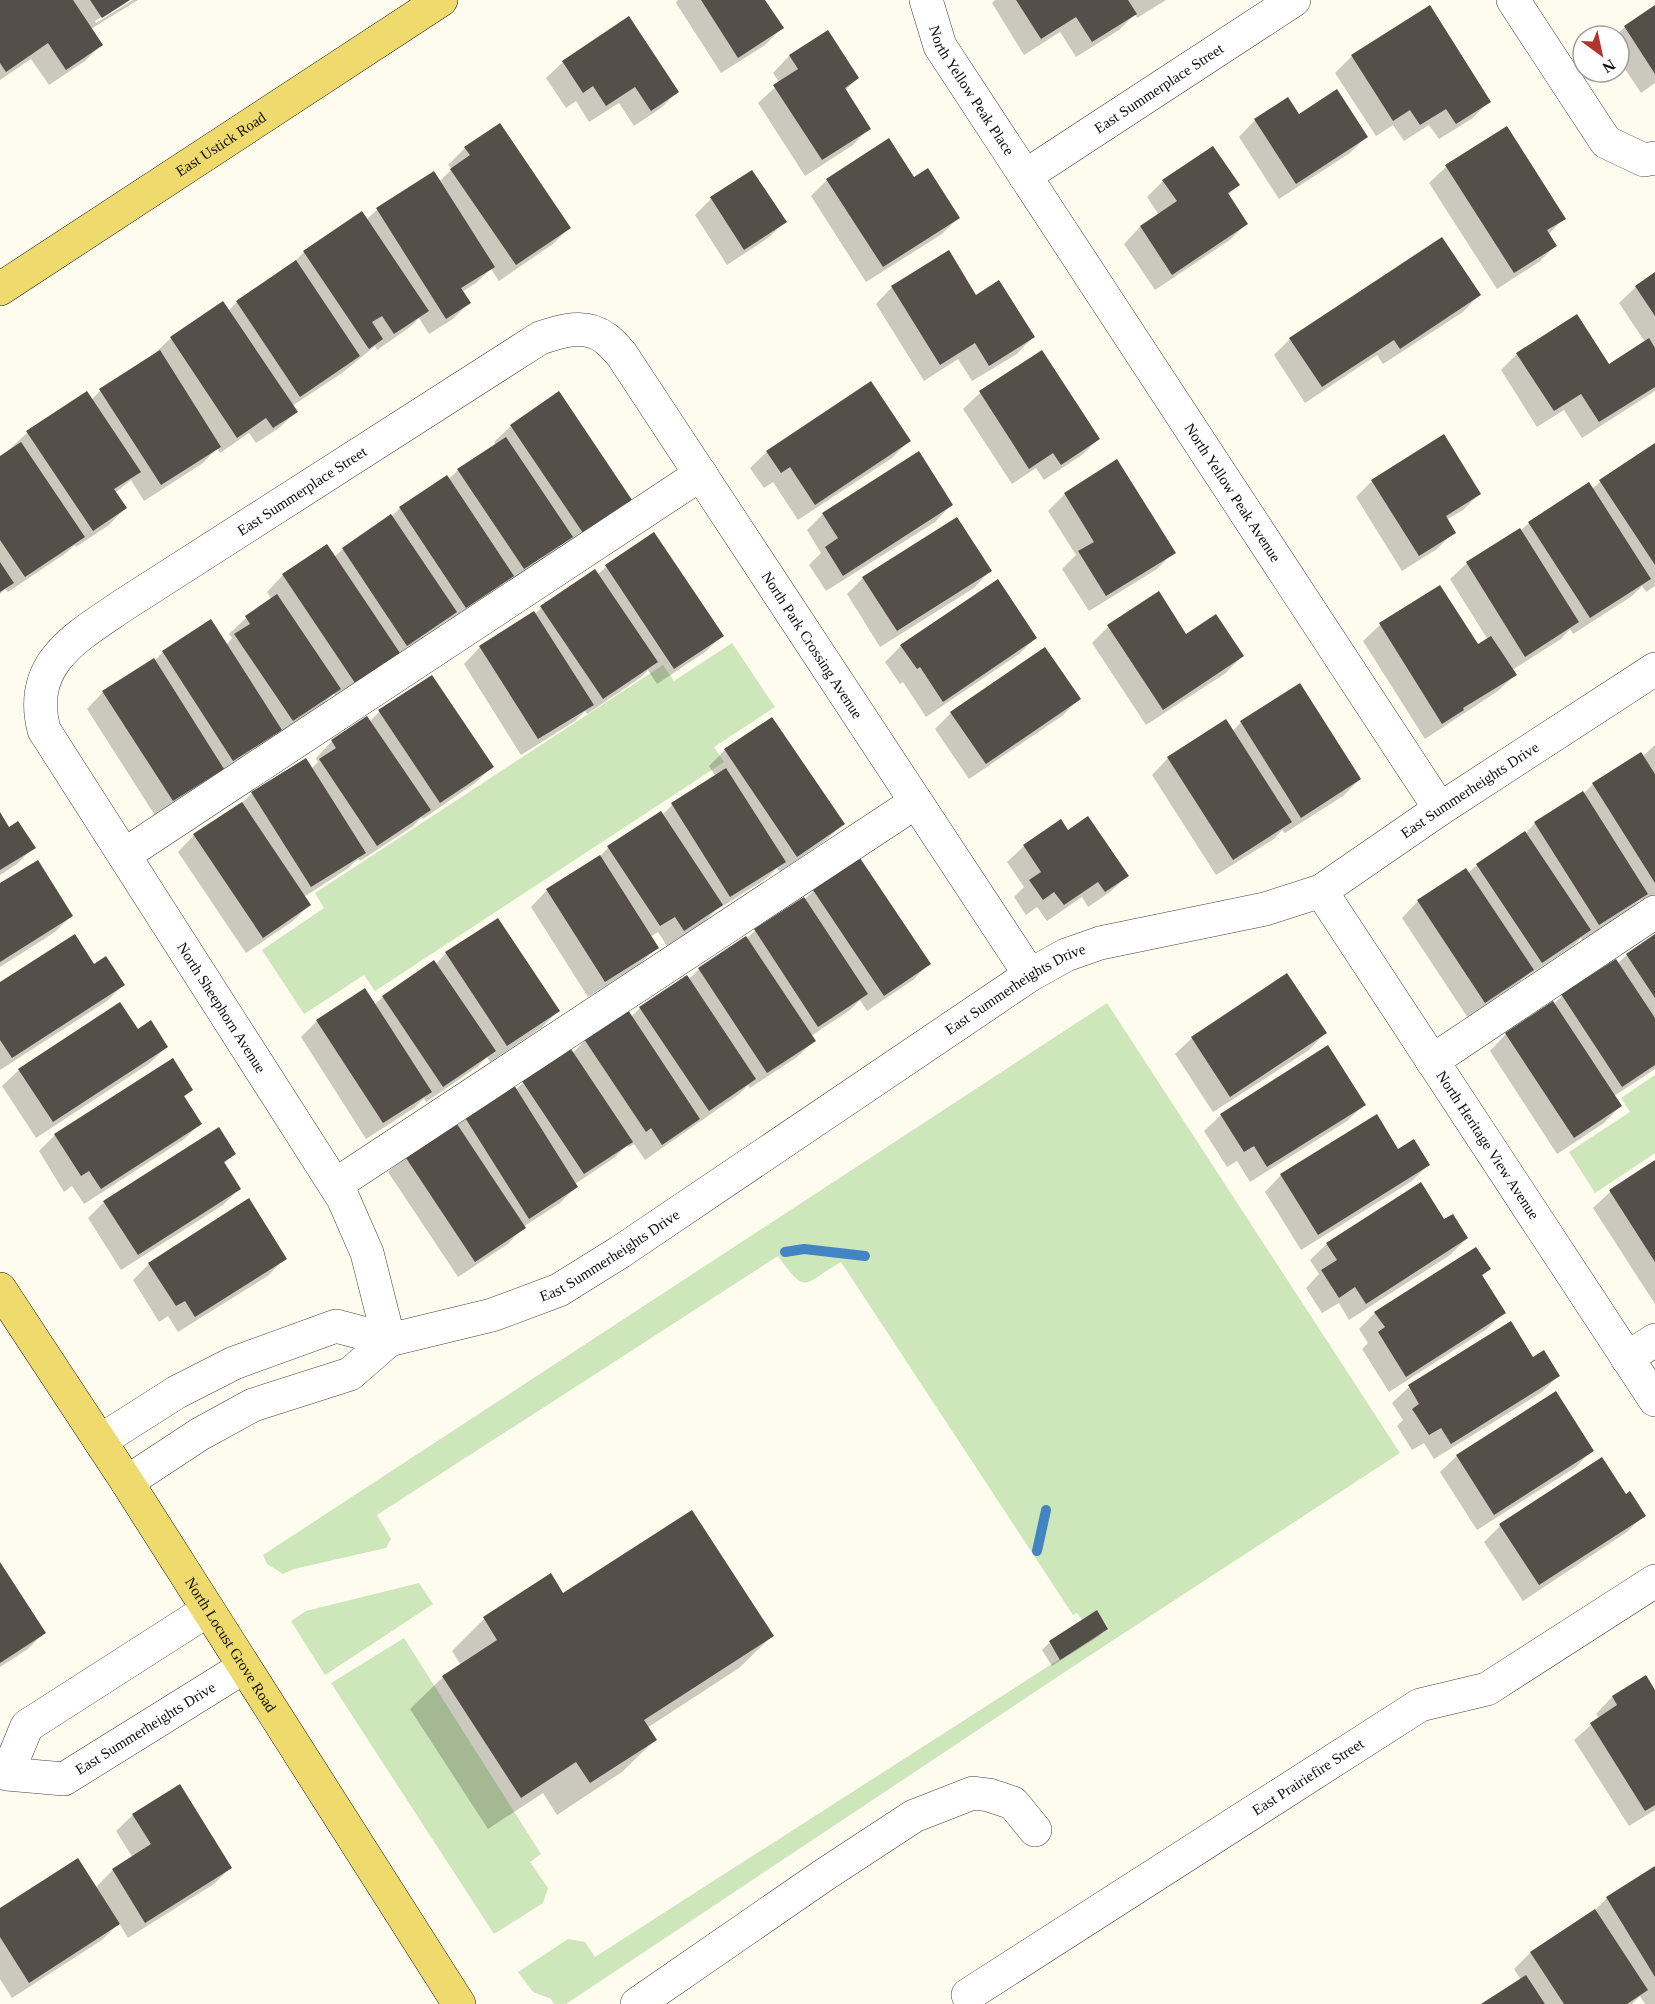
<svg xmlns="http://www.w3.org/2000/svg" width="1655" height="2004" viewBox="0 0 1655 2004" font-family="Georgia,serif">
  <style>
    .green { fill: #cde6ba }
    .shadow { fill: #0003 }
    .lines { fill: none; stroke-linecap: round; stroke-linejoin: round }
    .stream { stroke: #4384c3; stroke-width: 10 }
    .building { fill: #554f4a }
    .minor-casing { stroke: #404040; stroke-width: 34 }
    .major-casing { stroke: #1e1e1e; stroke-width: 34 }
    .minor { stroke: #fff; stroke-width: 33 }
    .major { stroke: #eeda6d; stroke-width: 33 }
    .labels { text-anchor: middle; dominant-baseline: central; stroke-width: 6; stroke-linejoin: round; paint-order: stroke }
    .street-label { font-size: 15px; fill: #0d0d0d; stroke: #fff }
  </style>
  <rect width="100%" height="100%" fill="#fefcee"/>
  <path class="green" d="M732,643L775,707L714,747L724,762L375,991L364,975L304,1014L262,950L324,908L315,893L663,665L674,681Z
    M1107,1003L1400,1453L1089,1656L566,2004H554L551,1999L533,1992L518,1972L568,1939L585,1942L595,1957L1108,1628L1097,1611L1082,1620L1077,1613L1073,1615L841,1262C805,1282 807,1298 778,1256L377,1515L391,1539L386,1548L294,1569L283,1574L267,1564L263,1555Z
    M1655,1075V1153L1595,1193L1569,1152L1630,1112L1621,1098Z
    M419,1583L433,1604L325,1675L291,1621L306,1611Z
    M404,1638L541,1854L530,1862L548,1888L543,1903L494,1934L331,1683Z"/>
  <path class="shadow" d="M0,0H128L95,21L96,23L133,0H138L91,29L101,45L85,61L49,85L31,59L0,80Z
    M678,0H763L782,28L765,45L721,73L676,3Z
    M995,0H1166L1137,18L1135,14L1119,30L1076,57L1060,32L1024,55L992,3Z
    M1430,7L1489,101L1473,118L1439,139L1429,125L1404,141L1393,125L1376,136L1335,73L1352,56Z
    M1655,7V83L1641,93L1619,60V36H1615L1625,27Z
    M827,32L857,78L845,91L869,128L853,145L805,176L758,103L780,83L773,73L789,56Z
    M563,62L677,92L661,108L634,126L619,103L589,122L576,101L566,108L546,78Z
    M1255,120L1366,137L1350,153L1279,199L1239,137Z
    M499,125L569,228L553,244L499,281L491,269L476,283L462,292L469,303L453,319L429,334L419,318L410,327L377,350L375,346L342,373L292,406L296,412L279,428L256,443L249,433L220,453L217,448L203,463L144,501L131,480L115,493L125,508L109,525L76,547L75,545L66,553L8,592L5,589L0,594V458L27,433L91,400L100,391L154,354L171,338L228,311L237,302L291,265L304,252L362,213L366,220L377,210L439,182L452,169L448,165L465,148Z
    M1506,128L1564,218L1548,235L1555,246L1539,262L1497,289L1429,183L1446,167Z
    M752,172L785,222L768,238L727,265L695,215L711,199Z
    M914,179L958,218L942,234L866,282L811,196L827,180Z
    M1163,181L1238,185L1227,196L1246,224L1230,240L1155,290L1124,244L1140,227L1159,215L1147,197Z
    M1655,274V391L1582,438L1564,410L1537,427L1501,370L1517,354L1608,366L1645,342L1619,303L1636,287Z
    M892,287L976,297L1033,337L1017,354L972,381L958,359L924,381L876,304Z
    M1479,295L1463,312L1383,364L1377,355L1305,403L1274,355L1290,339Z
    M1042,352L1098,439L1082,455L1044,480L1036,468L1012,484L963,409L980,393Z
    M511,426L630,500L566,548L563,544L554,553L507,585L505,582L495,592L449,623L447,620L438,628L338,699L334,693L322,705L156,817L87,709L103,692L154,661L163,652L226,645L232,638L229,634L246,618L272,600L267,592L283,575L334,557L343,549L391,517L400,508L448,480L458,470L496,445L494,442Z
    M909,441L892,458L798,520L773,482L764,488L750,468L767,452Z
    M1655,445V586L1646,592L1642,586L1632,596L1573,634L1570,629L1561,639L1512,670L1515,675L1498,691L1425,739L1363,641L1380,625L1440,587L1477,646L1488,640L1450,579L1467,563L1520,531L1529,523L1592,489L1600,482Z
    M1117,461L1174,552L1157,569L1089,611L1062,569L1076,555L1048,511L1065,494Z
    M1372,481L1479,494L1463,510L1446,520L1454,532L1437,549L1402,571L1356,497Z
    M951,505L935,522L826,591L809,565L821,553L807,530L823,514Z
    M654,534L722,636L705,652L657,684L648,670L640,678L587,714L585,711L575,721L521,755L464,664L480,647L535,614L541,608L597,575L606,567Z
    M990,571L974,588L880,647L847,594L863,578Z
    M1108,627L1186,636L1242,656L1226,673L1146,725L1092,643Z
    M1035,638L1019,654L926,717L903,682L900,684L885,662L901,646Z
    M1079,699L1062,716L969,779L935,729L951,713Z
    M379,712L492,767L475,783L423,819L422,817L412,827L360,861L358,859L347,869L304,897L309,905L293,921L246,953L178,852L194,835L242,803L252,793L311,769L318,762L316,758L332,741L369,722Z
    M1241,722L1360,779L1343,796L1285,833L1282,830L1274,839L1216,875L1152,775L1168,758L1232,732Z
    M1655,745V895L1641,903L1640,900L1630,910L1582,940L1581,938L1573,946L1524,978L1515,986L1468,1018L1402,918L1418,901L1468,873L1477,865L1525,834L1535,823L1583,794L1593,784L1642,757Z
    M725,750L843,824L826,840L780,872L777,868L767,878L715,911L705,921L667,946L658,932L650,937L657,947L640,964L588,997L531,907L547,890L596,860L608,848L662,815L672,805L716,777L709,766Z
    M0,815L9,829L34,847L17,864L0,875Z
    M1060,821L1067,832L1127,876L1110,892L1088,907L1082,897L1047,921L1037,907L1026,915L1014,897L1024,887L1007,862L1024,846Z
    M859,860L929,963L913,980L867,1011L860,1000L850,1010L811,1036L814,1041L797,1057L750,1088L748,1085L738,1095L645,1160L634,1144L629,1147L627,1145L614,1158L575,1184L576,1187L560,1203L523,1227L508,1244L458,1277L388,1172L405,1156L456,1126L465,1118L515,1090L523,1083L572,1054L585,1040L631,1017L640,1008L689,979L699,969L746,939L755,931L804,900L813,891Z
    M0,885L71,916L55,932L0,967Z
    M1655,936V1069L1614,1096L1620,1106L1604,1123L1557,1154L1490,1051L1506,1034L1554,1004L1562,996L1617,964L1627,955Z
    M446,953L558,1011L541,1028L490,1062L487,1057L477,1067L426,1102L424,1098L414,1108L366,1139L301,1037L317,1021L374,1005L383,997L435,965Z
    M93,966L123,985L107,1001L0,1070V984Z
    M137,1031L167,1046L150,1063L36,1138L2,1086L19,1070Z
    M1325,1033L1309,1050L1213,1112L1175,1054L1192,1038Z
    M191,1090L183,1098L200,1124L183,1140L84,1204L72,1186L64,1192L39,1151L55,1135Z
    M1364,1105L1347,1121L1250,1182L1237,1161L1227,1167L1204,1131L1221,1115Z
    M1398,1151L1428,1165L1412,1181L1301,1250L1265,1192L1281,1175Z
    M234,1154L223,1164L239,1189L223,1205L121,1270L88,1218L104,1202Z
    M1655,1162V1304L1593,1208L1610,1192Z
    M1444,1221L1467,1238L1450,1255L1349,1320L1339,1303L1322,1313L1306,1288L1319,1274L1310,1260L1327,1244Z
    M285,1258L269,1275L178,1332L168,1316L159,1322L133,1280L149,1264Z
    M1489,1269L1481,1277L1504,1312L1487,1329L1389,1392L1362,1349L1368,1343L1359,1329L1375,1313Z
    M1510,1323L1533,1359L1558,1376L1542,1392L1434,1459L1424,1443L1412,1450L1397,1426L1403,1420L1392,1403L1409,1387Z
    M1592,1450L1576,1467L1477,1530L1440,1472L1457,1456Z
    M1626,1496L1644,1515L1627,1532L1523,1601L1484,1542L1500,1526Z
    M0,1565L44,1633L28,1649L0,1667Z
    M550,1576L563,1595L772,1636L739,1668L647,1728L655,1740L622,1772L557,1815L543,1793L488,1829L410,1709L443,1677L461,1665L452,1651L484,1619Z
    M1096,1612L1106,1628L1099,1636L1052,1666L1042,1650L1050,1642Z
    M1645,1677L1655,1693V1810L1629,1826L1574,1740L1599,1718L1596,1714L1612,1697Z
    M133,1815L231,1867L214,1884L128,1938L119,1923L102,1940L12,1998L0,1979V1910L95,1888L113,1870L133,1858L116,1831Z
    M1655,1868V2004H1645L1640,1996L1632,2004H1484L1521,1980L1514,1969L1530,1953L1592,1913L1607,1898Z"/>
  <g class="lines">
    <path class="stream" d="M785,1252L804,1249L865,1256
      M1037,1551L1046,1510"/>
  </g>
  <path class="building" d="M0,0H73L103,45L66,70L48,43L6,72L0,63Z
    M90,0H130L102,18Z
    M701,0H765L784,28L738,58Z
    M1016,0H1128L1137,14L1092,42L1076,17L1041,39Z
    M1430,5L1491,102L1456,124L1446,109L1420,125L1410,110L1393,121L1351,55Z
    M1655,5V74L1624,26Z
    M629,16L679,92L651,111L635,87L606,106L593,86L583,93L562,61Z
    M828,30L859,78L845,88L871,129L822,160L773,85L798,69L789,55Z
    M1337,89L1368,137L1296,184L1254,119L1288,97L1299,114Z
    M500,123L571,228L516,265L450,169L470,155L464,147Z
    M1507,126L1566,219L1547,230L1557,246L1514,273L1445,165Z
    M889,138L914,177L928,168L960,218L883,267L826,179Z
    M1213,146L1240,185L1228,193L1248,224L1172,275L1140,226L1177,201L1162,180Z
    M752,170L787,222L744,250L710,197Z
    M434,171L495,267L461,288L471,303L446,319L376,208Z
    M362,211L429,311L394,334L382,316L372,322L383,339L369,349L303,251Z
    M1442,237L1481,295L1400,349L1394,340L1322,387L1289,338Z
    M949,250L976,295L999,280L1035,337L989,366L975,343L940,365L891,286Z
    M296,260L360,356L300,397L236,301Z
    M1655,272V316L1635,286Z
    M223,301L298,412L273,428L266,418L237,438L170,337Z
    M1577,314L1609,364L1649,338L1655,348V387L1599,422L1581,394L1554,411L1516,353Z
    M160,350L221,447L161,485L99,389Z
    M1042,350L1100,439L1061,465L1053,453L1029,469L979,391Z
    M871,381L911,441L815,505L790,467L781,473L766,451Z
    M87,391L141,472L114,489L127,508L93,531L26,431Z
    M559,391L632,500L583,533L510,425Z
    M1444,434L1481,494L1446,516L1456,533L1419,556L1371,480Z
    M506,437L573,537L524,569L457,469Z
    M21,442L85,537L25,577L0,540V456Z
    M1655,443V565L1599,480Z
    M919,451L953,505L843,576L825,547L838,538L822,513Z
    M1117,459L1176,553L1106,596L1078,551L1094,542L1064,493Z
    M447,475L514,576L466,608L399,507Z
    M1589,482L1651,579L1590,618L1528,522Z
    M391,514L457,612L407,646L342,548Z
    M957,517L992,571L897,631L862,577Z
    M1520,528L1579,622L1525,657L1466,562Z
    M654,532L724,636L674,669L605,565Z
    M327,544L400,653L355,683L282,574Z
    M0,562L14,583L0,592Z
    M595,569L658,662L603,699L540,606Z
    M998,579L1037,638L943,702L920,667L917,669L900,645Z
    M1440,585L1478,644L1491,636L1517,675L1463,708L1464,710L1442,724L1379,623Z
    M1159,591L1186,634L1216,614L1244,656L1163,710L1107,625Z
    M277,594L341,689L293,721L234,634L250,624L245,616Z
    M534,611L594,705L538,739L479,646Z
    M211,619L282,730L233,761L162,651Z
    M1045,647L1081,699L986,764L950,712Z
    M154,658L224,769L173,801L102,691Z
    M432,675L494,767L440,803L378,710Z
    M1300,683L1361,779L1301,818L1240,721Z
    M367,716L431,810L377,846L319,759L336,748L331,740Z
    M772,717L845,824L797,857L724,749Z
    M1226,719L1292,822L1233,860L1167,757Z
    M1641,752L1655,774V883L1592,783Z
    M306,758L366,853L311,887L251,792Z
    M726,768L786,862L730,897L671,803Z
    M1583,791L1648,894L1599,925L1534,822Z
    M242,802L311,905L263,938L193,834Z
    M661,811L723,905L684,931L675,917L660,926L607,846Z
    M0,812L9,827L18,821L36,848L0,870Z
    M1088,816L1129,876L1105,892L1098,882L1064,905L1054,892L1043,900L1029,880L1041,872L1023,845L1061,819L1068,830Z
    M1525,831L1591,930L1542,963L1476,864Z
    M600,855L659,948L605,982L546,889Z
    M860,858L931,964L884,996L813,890Z
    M38,860L73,916L0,962V883Z
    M1466,868L1534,970L1485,1003L1417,900Z
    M804,897L868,994L818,1027L754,929Z
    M498,918L560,1011L507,1046L445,952Z
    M75,934L94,964L106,956L125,985L12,1058L0,1040V982Z
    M1655,934V998L1626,954Z
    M746,936L816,1041L767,1073L698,968Z
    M1616,959L1655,1018V1065L1622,1087L1561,994Z
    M434,960L496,1051L443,1087L382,996Z
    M1287,973L1327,1033L1230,1097L1191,1037Z
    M687,975L756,1079L709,1111L639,1007Z
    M365,988L432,1092L383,1123L316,1020Z
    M1553,1001L1622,1106L1574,1138L1505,1033Z
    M120,1002L138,1029L151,1020L168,1047L53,1122L18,1069Z
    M628,1010L700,1119L662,1145L651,1128L646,1132L584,1039Z
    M1328,1045L1366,1105L1267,1167L1254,1146L1244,1152L1220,1114Z
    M571,1049L633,1142L584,1174L522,1081Z
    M173,1058L193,1090L184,1096L202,1124L101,1189L89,1171L81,1176L54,1134Z
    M514,1085L578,1187L529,1219L464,1116Z
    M1377,1114L1398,1149L1414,1139L1430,1165L1318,1235L1280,1174Z
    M455,1121L526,1228L475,1262L404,1155Z
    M219,1127L236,1154L224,1162L241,1189L138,1255L103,1201Z
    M1655,1160V1262L1609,1190Z
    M1421,1182L1444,1219L1453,1214L1468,1238L1366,1304L1355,1287L1339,1298L1321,1270L1337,1260L1326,1243Z
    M249,1198L287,1259L195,1317L185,1301L176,1306L148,1263Z
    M1476,1247L1491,1269L1482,1275L1506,1313L1406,1377L1378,1332L1385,1327L1374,1312Z
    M1511,1321L1533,1357L1544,1350L1560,1376L1451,1444L1441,1428L1429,1435L1412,1409L1419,1404L1408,1385Z
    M1556,1391L1594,1451L1494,1515L1456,1455Z
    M1602,1457L1626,1494L1630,1491L1646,1516L1539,1585L1499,1524Z
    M692,1510L774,1636L644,1720L657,1740L590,1783L576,1762L521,1798L442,1676L497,1640L483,1617L551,1573L563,1593Z
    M0,1562L46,1633L0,1663Z
    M1097,1610L1108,1629L1060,1660L1049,1641Z
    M1646,1675L1655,1690V1805L1645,1811L1590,1723L1617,1705L1612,1696Z
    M180,1784L232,1868L145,1923L112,1869L151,1844L132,1814Z
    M78,1858L120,1924L29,1983L0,1937V1908Z
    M1655,1866V1977L1606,1897Z
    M1595,1909L1648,1990L1627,2004H1564L1530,1952Z
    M1526,1975L1545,2004H1481Z"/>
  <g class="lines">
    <defs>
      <g id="minor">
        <path id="s1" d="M926,0L940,46L1440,809"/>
        <path d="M1513,0L1606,142L1644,160L1655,158"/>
        <path id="s2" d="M1025,176L1294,0"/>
        <path d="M124,855L701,474"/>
        <path id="s3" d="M1321,891L1655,1400"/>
        <path id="s4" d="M1030,975L622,355C617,349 611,342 605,338C585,323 561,331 540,338L122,606C75,638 27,664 44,730L343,1198L367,1253L389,1340L492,1315L559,1290L620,1252L1030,975L1066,955L1100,943L1265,909L1321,891L1440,809L1655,669"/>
        <path d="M1432,1061L1655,912"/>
        <path d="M335,1185L916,802"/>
        <path d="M1627,1358L1655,1340"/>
        <path d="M100,1441L177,1392L234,1363L336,1326L389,1340L350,1374L253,1405L200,1434L127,1482"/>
        <path id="s5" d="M208,1610L27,1726L7,1774L64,1779L244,1667"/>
        <path id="s6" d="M968,1995L1420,1705L1487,1689L1655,1581"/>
        <path d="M637,2004L824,1875L914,1816L973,1793L989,1795L1013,1803L1035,1830"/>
      </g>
      <g id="major">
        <path id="s7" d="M0,289L441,0"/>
        <path id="s8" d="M0,1289L127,1482L459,2004"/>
      </g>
    </defs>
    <use href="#minor" class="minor-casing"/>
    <use href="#major" class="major-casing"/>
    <use href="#minor" class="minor"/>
    <use href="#major" class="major"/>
  </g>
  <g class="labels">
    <g class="street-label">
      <text stroke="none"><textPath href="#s2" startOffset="160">East Summerplace Street</textPath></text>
      <text stroke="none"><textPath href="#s1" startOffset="102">North Yellow Peak Place</textPath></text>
      <text stroke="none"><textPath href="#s7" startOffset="264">East Ustick Road</textPath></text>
      <text transform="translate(302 491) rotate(-33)">East Summerplace Street</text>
      <text stroke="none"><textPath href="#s1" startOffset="582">North Yellow Peak Avenue</textPath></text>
      <text transform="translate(812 645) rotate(57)">North Park Crossing Avenue</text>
      <text stroke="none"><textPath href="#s4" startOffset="3424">East Summerheights Drive</textPath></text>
      <text stroke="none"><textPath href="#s4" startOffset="2920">East Summerheights Drive</textPath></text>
      <text stroke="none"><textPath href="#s4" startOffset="1820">North Sheephorn Avenue</textPath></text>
      <text stroke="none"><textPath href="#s3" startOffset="304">North Heritage View Avenue</textPath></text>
      <text stroke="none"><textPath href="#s4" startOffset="2434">East Summerheights Drive</textPath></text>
      <text stroke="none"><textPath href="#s8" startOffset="424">North Locust Grove Road</textPath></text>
      <text stroke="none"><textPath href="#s5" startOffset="420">East Summerheights Drive</textPath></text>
      <text stroke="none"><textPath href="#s6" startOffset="404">East Prairiefire Street</textPath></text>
    </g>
  </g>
  <g transform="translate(1601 54) rotate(147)"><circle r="28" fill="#ffffff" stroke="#9e9e9e" stroke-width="1.5"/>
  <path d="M0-4.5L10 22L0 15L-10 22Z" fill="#b3342f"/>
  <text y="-9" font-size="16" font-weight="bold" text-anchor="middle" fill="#0d0d0d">N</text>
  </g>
</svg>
